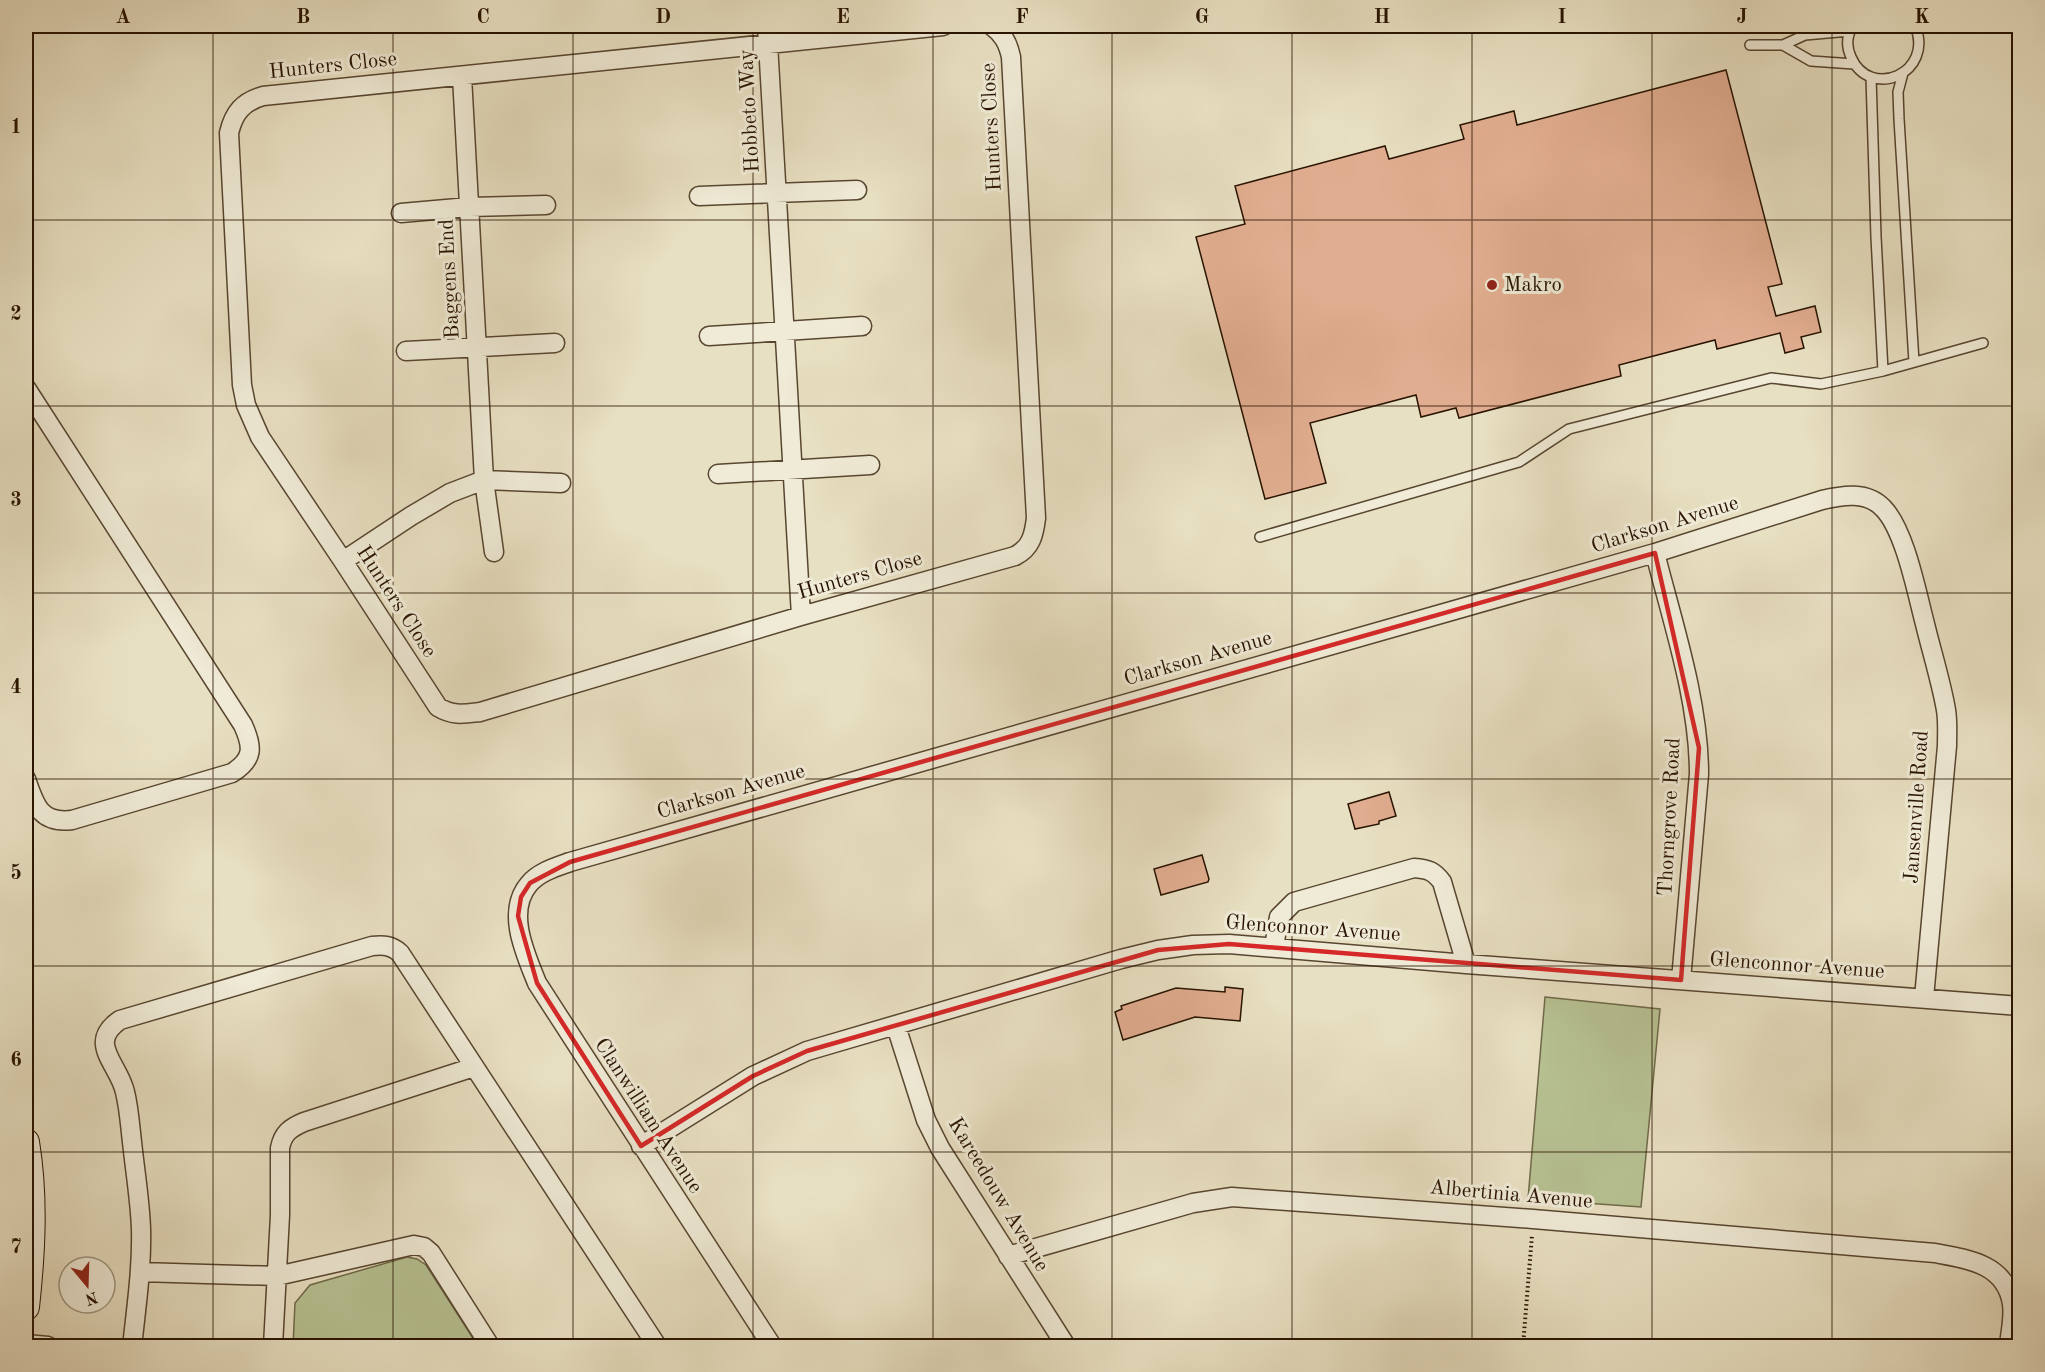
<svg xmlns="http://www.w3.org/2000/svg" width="2045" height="1372" viewBox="0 0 2045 1372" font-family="'Old Standard TT',serif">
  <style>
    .green { fill: #b7c293; stroke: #706a4a; stroke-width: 1.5 }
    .building { fill: #e1ad90; stroke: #281300; stroke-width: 1.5 }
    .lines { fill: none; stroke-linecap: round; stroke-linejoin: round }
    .lane-casing { stroke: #584630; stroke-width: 12 }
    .street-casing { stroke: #584630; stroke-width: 21 }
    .secondary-casing { stroke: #281300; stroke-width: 28 }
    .path { stroke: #281300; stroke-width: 4; stroke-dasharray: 1.5 3; stroke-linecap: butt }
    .lane { stroke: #f0ebd7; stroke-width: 9 }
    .street { stroke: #f0ebd7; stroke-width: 18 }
    .secondary { stroke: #f0ebd7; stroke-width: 26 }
    .marked { fill: none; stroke: #d62828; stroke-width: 4.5; stroke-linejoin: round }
    .grid { fill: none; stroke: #281300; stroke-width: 1.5; stroke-opacity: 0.55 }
    .poi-dot { fill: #8f2418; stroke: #f0ebd7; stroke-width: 2 }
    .labels { text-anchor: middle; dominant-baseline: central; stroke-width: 6; stroke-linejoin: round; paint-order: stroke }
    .street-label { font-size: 21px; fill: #281300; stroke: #f0ebd7 }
    .poi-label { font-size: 21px; fill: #281300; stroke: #f0ebd7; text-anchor: start }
    .neatline { fill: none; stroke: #281300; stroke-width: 2 }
    .grid-label { font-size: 20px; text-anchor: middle; font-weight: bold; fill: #281300 }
  </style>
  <rect width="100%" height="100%" fill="#e8e0c2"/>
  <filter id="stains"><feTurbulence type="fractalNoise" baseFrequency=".00333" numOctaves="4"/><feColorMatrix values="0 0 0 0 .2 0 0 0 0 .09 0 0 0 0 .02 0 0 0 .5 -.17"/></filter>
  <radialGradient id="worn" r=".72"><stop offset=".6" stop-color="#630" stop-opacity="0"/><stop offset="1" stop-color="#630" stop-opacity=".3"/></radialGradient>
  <path class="green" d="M1545,997L1660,1009L1641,1207L1528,1199Z
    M407,1257L417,1259L426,1265L478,1346H293L295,1303L310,1285Z"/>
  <path class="building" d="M1726,70L1782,284L1768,287L1776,316L1815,306L1821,332L1801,337L1804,348L1785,353L1780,333L1717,349L1715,340L1619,365L1621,376L1459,418L1456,408L1421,417L1416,395L1310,423L1326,483L1265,499L1196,237L1245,224L1235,186L1385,146L1389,159L1464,139L1460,125L1514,111L1517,125Z
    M1389,792L1396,816L1379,821V824L1355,829L1348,804Z
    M1202,855L1209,879L1208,882L1161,895L1154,869Z
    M1225,987L1243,989L1240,1021L1195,1017L1123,1040L1115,1012L1122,1009L1121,1006L1176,988L1225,992Z"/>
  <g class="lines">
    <defs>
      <path id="lane" d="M1853,26C1847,35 1846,46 1851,57C1870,101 1935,73 1915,26
        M1850,31L1805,35L1783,45L1811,61L1854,64
        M1750,45H1783
        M1903,73L1898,92L1899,119L1914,362
        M1871,77L1876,237L1883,371
        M1260,537L1519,462L1569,429L1771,378L1821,384L1883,371L1983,343"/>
      <path id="street" d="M767,26L801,616
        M943,26L263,96C243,102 234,112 229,133L242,385L246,405L260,437L343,561L438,707C453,716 463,714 480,712L801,616L1015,556C1031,548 1034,535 1036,518L1011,57C1008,43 1003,34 992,26
        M462,76L484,480L494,552
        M699,196L857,190
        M401,213L469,207L546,205
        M709,336L862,326
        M406,351L555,343
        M26,388L243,725C253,747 254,759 232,773L72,820C40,824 35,805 26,779
        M718,474L870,465
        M1655,553C1673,624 1699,701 1699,774L1681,980
        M343,561L411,516L450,493L484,480L561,483
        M1274,947L1279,917L1294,902L1414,868C1428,869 1434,871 1442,882L1466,964
        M896,1026L926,1120L940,1148L1066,1346
        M641,1146L753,1076L807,1051L1121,959L1158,950L1193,945L1229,944L1466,964L2020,1006
        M1008,1256L1193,1203L1232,1197L1533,1219L1935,1253C1968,1259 2006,1264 2012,1304C2014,1318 2010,1333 2009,1346
        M140,1272L277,1276L414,1245L424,1247L431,1253L490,1346
        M133,1338C137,1302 142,1265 141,1229C140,1200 135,1171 132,1142C130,1125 129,1108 125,1092C119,1064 86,1043 120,1020L372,946C384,945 391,945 400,953L657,1346
        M26,1344L48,1346
        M273,1346L280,1215V1148C283,1133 290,1128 304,1122L474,1067
        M772,1346L537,983C526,955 505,912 529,884C539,872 556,867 570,862L1655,553L1822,500C1843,495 1867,491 1883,508C1905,530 1917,594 1925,624C1932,653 1941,681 1946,710C1948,722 1947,734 1947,746L1924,998"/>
      <path id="secondary" d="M26,1142C35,1197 32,1252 26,1307"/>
    </defs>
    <use href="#lane" class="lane-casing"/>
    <use href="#street" class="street-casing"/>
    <use href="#secondary" class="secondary-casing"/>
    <path class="path" d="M1523,1346L1532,1235"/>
    <use href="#lane" class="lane"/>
    <use href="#street" class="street"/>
    <use href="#secondary" class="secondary"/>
  </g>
  <path class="marked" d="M1655,553L1699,748L1681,980L1229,944L1158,950L807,1051L753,1076L641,1146L537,983L518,916L521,897L530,883L570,862Z"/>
  <path class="grid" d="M213,26V1346M393,26V1346M573,26V1346M753,26V1346M933,26V1346M1112,26V1346M1292,26V1346M1472,26V1346M1652,26V1346M1832,26V1346M26,220H2020M26,406H2020M26,593H2020M26,779H2020M26,966H2020M26,1152H2020"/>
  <circle class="poi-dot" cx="1492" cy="285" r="6"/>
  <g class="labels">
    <g class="street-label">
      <text transform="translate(333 66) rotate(-6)">Hunters Close</text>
      <text transform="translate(750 111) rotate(-93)">Hobbeto Way</text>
      <text transform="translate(992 127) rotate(-93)">Hunters Close</text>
      <text transform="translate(450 279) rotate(-93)">Baggens End</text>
      <text transform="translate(1665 525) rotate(-17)">Clarkson Avenue</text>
      <text transform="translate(860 576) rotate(-16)">Hunters Close</text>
      <text transform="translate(396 602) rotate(57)">Hunters Close</text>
      <text transform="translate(1198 659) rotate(-16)">Clarkson Avenue</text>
      <text transform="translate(731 792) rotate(-16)">Clarkson Avenue</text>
      <text transform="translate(1917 807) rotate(-86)">Jansenville Road</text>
      <text transform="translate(1670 817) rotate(-87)">Thorngrove Road</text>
      <text transform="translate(1313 929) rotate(4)">Glenconnor Avenue</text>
      <text transform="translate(1797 966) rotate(4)">Glenconnor Avenue</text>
      <text transform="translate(648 1116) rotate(57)">Clanwilliam Avenue</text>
      <text transform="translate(998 1195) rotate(59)">Kareedouw Avenue</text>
      <text transform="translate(1511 1195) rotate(5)">Albertinia Avenue</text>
    </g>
    <g class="poi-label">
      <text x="1504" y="285">Makro</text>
    </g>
  </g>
  <rect width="2045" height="1372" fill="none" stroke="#e8e0c2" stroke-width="66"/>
  <g transform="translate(87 1285) rotate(161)"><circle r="28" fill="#f0ebd7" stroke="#a09581" stroke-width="1.5"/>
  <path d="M0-4.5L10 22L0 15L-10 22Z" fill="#8f2418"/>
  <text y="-9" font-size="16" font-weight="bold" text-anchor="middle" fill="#281300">N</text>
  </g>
  <rect x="33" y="33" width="1979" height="1306" class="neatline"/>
  <g class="grid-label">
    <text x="123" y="23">A</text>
    <text x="303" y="23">B</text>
    <text x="483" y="23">C</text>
    <text x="663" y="23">D</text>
    <text x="843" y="23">E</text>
    <text x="1022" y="23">F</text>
    <text x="1202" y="23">G</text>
    <text x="1382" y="23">H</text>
    <text x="1562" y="23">I</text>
    <text x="1742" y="23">J</text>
    <text x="1922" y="23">K</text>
    <text x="16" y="133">1</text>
    <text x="16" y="320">2</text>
    <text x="16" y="506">3</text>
    <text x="16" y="693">4</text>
    <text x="16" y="879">5</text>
    <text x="16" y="1066">6</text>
    <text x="16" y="1253">7</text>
  </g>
  <rect width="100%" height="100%" filter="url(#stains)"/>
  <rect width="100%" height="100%" fill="url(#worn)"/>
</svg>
